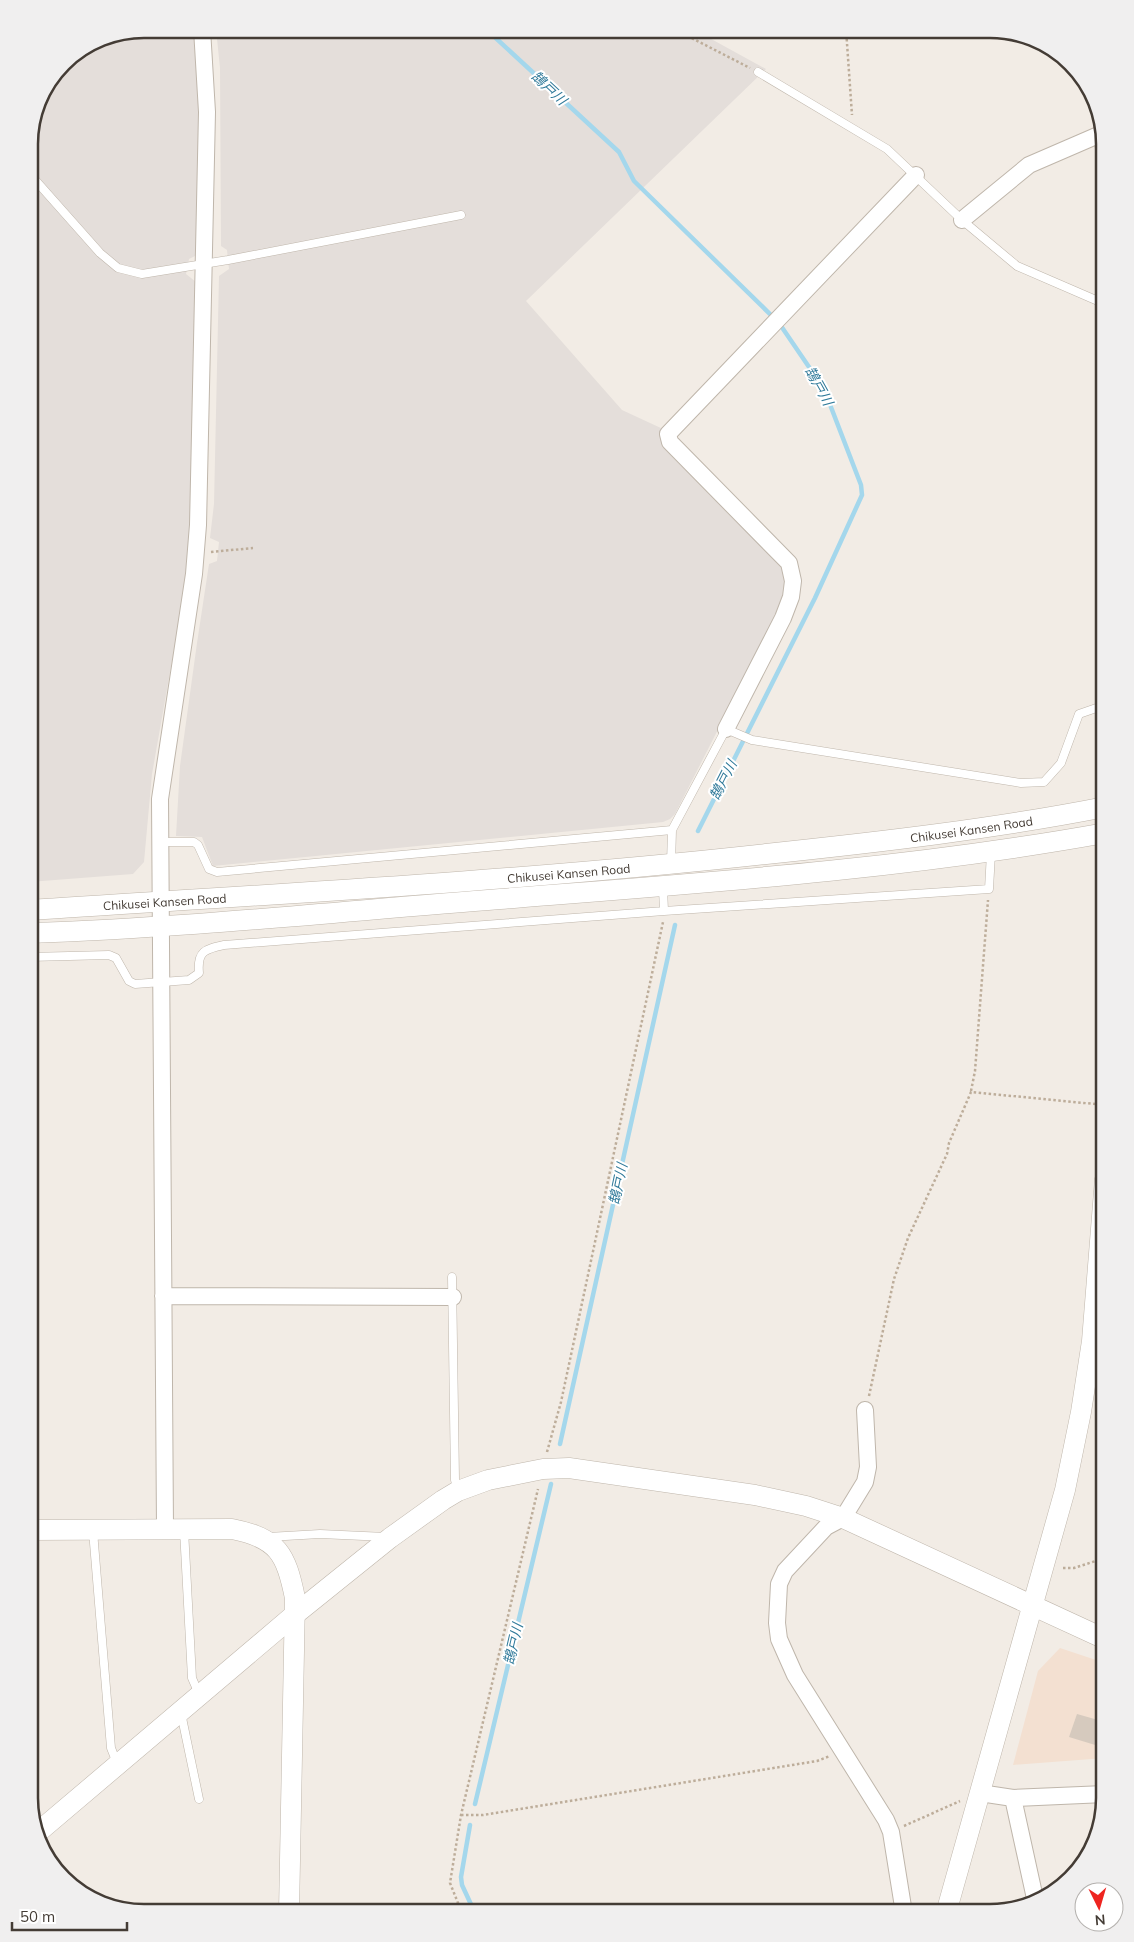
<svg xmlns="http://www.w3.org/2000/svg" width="1134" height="1942" viewBox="0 0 1134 1942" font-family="Mulish,'Noto Sans JP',sans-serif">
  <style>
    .commercial { fill: #f3e0d1 }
    .industrial { fill: #e4deda }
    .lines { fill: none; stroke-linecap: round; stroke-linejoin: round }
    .stream { stroke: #a4d7ec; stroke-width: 4.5 }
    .building { fill: #d6cabe }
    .service-casing { stroke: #bfb6ab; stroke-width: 9 }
    .minor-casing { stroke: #bfb6ab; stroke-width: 18 }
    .tertiary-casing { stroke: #bfb6ab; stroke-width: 21 }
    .path { stroke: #bdad9a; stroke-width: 2.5; stroke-dasharray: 2.5 2.5; stroke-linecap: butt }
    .service { stroke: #fff; stroke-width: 8 }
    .minor { stroke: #fff; stroke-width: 16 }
    .tertiary { stroke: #fff; stroke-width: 20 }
    .labels { text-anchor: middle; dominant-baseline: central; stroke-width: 4; stroke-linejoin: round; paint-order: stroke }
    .street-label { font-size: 12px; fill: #443c35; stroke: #fff }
    .water-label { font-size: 14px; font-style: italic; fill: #307a9a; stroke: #fff }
    .rim { fill: none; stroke: #443c35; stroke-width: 2.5 }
  </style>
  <rect width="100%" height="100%" fill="#f2ece5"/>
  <path class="commercial" d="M1060,1648L1105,1663V1758L1013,1765L1038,1671Z"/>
  <path class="industrial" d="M143,29H194L197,60L199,140L197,255L189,259L186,274L196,282L191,528L187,576L152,774L144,862L133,874L29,882V136L38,99L63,62L100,37Z
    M216,29H693L766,69L526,301L622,410L663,429L782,563L787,594L675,814L670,819L663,822L213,866L202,837L176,836L180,766L197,643L209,564L217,561L219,542L210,538L214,504L219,276L229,269L227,250L221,246L220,68Z"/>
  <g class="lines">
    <path class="stream" d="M486,29L619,152L634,181L774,318
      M698,831L815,598L862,495L861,485L824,389L779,323
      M560,1444L675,925
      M475,1804L551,1484
      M470,1825L461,1877L462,1885L475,1913"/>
  </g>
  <path class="building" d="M1077,1714L1105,1722V1748L1069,1737Z"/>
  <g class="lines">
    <defs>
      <path id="service" d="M758,72L887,149L962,220L1017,266L1105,304
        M29,173L100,253L118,268L142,274L228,260L461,215
        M159,842H194L198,845L209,869L217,872L672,830
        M671,864L672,830L726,729L752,740L1021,783L1044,782L1061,763L1079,714L1105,705
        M663,888L664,911
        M29,957L109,955L116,958L129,981L135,984L189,980L199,973C197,951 205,949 224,945L664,911L989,889L991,853
        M452,1277L455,1480L458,1490
        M184,1530L192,1678L199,1694
        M93,1531L111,1748L117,1763
        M268,1537L320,1534L386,1537
        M181,1713L199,1799"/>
      <path id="minor" d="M962,220L1029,165L1103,133
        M726,729L783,618L791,597L793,581L789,563L670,442L668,434L916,175
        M163,1296L453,1297
        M865,1410L868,1467L865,1482L843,1518L826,1527L785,1571L779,1584L777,1623L779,1639L795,1675L886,1820L891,1832L904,1913
        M165,1529L160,799L194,574L198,525L207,112L202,29
        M980,1793L1013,1798L1105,1794
        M1013,1798L1036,1903"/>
      <g id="tertiary">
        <path d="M1105,143V146"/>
        <path id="s1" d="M29,910C275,894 521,881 766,854C880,842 993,829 1105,807"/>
        <path d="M29,933C186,928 344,911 500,899C702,883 906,869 1105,833"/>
        <path d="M29,1530L232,1529C278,1538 286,1554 295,1598L289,1913"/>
        <path d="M37,1833L293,1616L390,1538L443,1500L458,1491L488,1480L543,1469L569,1468L755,1495L806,1506L843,1518L1105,1639"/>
        <path d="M946,1913L1065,1490L1081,1412L1092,1341L1105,1179"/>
      </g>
    </defs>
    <use href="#service" class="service-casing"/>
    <use href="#minor" class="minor-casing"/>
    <use href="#tertiary" class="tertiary-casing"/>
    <path class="path" d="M674,29L750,68
      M846,29L852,115
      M211,552L253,548
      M971,1091L975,1071L988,900
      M869,1396L894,1279L908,1238L947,1154L949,1143L971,1092L1105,1105
      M547,1452L561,1402L663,922
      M1063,1568H1074L1105,1558
      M461,1815H483L817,1761L830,1756
      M904,1826L960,1801
      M462,1913L450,1883L461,1815L538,1489"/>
    <use href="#service" class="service"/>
    <use href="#minor" class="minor"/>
    <use href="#tertiary" class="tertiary"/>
  </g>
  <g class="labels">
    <g class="street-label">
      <text stroke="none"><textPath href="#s1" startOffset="946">Chikusei Kansen Road</textPath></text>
      <text stroke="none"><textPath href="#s1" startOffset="541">Chikusei Kansen Road</textPath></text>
      <text stroke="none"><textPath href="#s1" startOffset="136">Chikusei Kansen Road</textPath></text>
    </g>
    <g class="water-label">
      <text transform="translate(549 88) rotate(43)">鵠戸川</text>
      <text transform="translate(819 386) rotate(61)">鵠戸川</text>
      <text transform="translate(723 780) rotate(-63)">鵠戸川</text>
      <text transform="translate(618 1184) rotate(-78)">鵠戸川</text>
      <text transform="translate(513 1644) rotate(-77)">鵠戸川</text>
    </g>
  </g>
  <path d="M0 0H1134V1942H0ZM144 38H990A106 106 0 0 1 1096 144V1798A106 106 0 0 1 990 1904H144A106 106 0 0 1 38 1798V144A106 106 0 0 1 144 38Z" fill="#f0efef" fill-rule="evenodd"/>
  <path class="rim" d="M144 38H990A106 106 0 0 1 1096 144V1798A106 106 0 0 1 990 1904H144A106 106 0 0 1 38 1798V144A106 106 0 0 1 144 38Z"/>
  <g transform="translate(1099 1907) rotate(175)"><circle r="24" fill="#ffffff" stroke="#b4b1ae"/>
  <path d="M0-4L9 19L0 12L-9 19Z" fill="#ee2520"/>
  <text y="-8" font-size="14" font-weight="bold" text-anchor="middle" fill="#443c35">N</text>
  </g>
  <path d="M12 1922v8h115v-8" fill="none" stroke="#443c35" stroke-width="2.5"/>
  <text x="20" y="1922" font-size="15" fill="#443c35" stroke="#ffffff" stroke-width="4" paint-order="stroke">50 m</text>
</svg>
